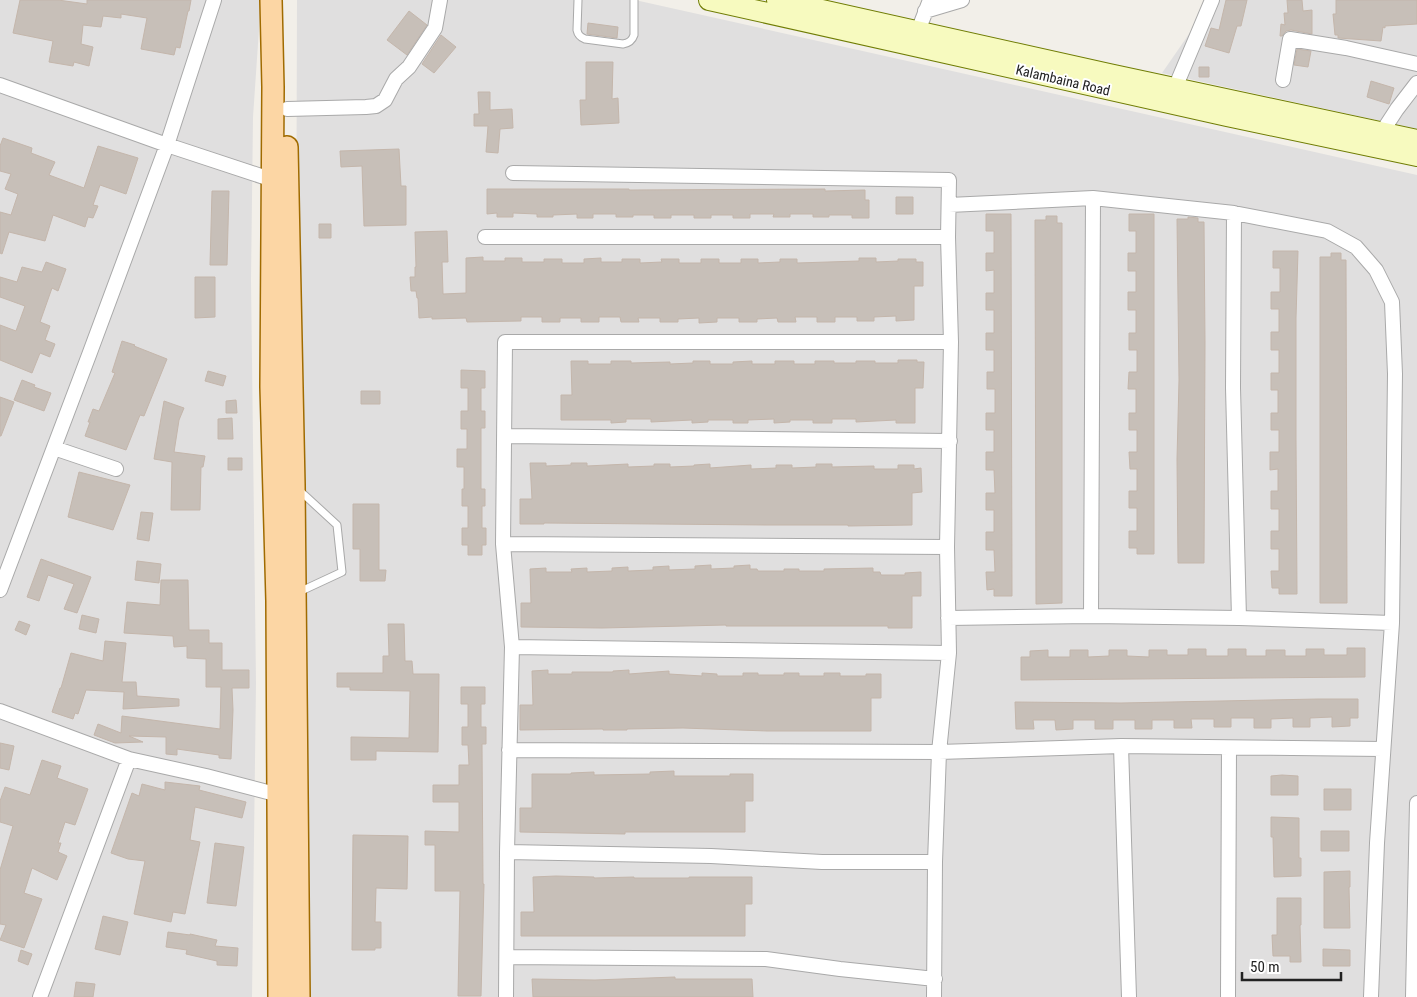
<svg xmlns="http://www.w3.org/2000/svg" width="1417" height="997" viewBox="0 0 1417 997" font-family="'Roboto Condensed',sans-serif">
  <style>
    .residential { fill: #e0dfdf }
    .building { fill: #c7bfb8; stroke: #c4b6ab }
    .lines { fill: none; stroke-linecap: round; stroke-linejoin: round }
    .lane-casing { stroke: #a9a9a9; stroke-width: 9 }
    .street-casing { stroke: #a9a9a9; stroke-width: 16 }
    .secondary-casing { stroke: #707d05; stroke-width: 22 }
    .primary-casing { stroke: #a06b00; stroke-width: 24 }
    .lane { stroke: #fff; stroke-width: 7 }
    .street { stroke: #fff; stroke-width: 14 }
    .secondary { stroke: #f7fabf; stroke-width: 20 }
    .primary { stroke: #fcd6a4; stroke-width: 21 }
    .labels { text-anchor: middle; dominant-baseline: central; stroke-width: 4; stroke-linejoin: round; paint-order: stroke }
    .street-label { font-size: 14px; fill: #222; stroke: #fff }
  </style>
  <rect width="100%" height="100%" fill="#f2efe9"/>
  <path class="residential" d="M0,0H261L253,117L251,280L256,683L252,997H0Z
    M297,0H635L1417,175V997H294Z
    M1208,0H1417V129L1162,73L1207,8Z"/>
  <path class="building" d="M20,0H58L87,4V0H191L189,11H188L180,48L176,47L174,55L141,49L147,18L121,14V18L103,16L101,27L83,25L81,44L93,47L89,66L74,62L73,66L49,62L53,41L13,33Z
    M1226,0H1247L1241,26H1237L1229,53L1205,46L1211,28L1219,30Z
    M1287,0H1302L1303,11L1312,10V34L1291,30L1286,31L1282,36H1280L1281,24L1285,25L1284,13H1288Z
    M1336,0H1417V24L1385,26V28L1383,27L1381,41L1338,38V35H1335L1333,14H1336Z
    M409,11L427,25L407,55L387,40Z
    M588,23L618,27L617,38L587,34Z
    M441,35L456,47L434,73L422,64Z
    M1297,49L1311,51L1308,67L1294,65Z
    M586,62H613L612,99L618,98L619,123L581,125L580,100H586Z
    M1199,67H1209V77H1199Z
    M1371,81L1394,88L1389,104L1367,97Z
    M478,92H490V110L512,109L513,128L500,129L498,153L486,152L488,126H474V114H479Z
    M3,138L32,148L31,153L55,162L49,175L84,188L98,146L138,158L126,194L100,185L93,205L98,206L93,218L88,217L85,227L53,215L45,241L9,232L2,254L0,253V212L11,215L18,194L5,189L11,174L0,171V146Z
    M399,149L401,186H406V225L364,226L362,166L341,167L340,151Z
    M487,189H629V190L825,189V191L865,190V200H869V218H852V215H829V217H813V214H790V217H773L774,214H750V218H733V215H711V218H694V215H671V218H654V215H633V217H616V214H593V218H577V214L553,215V217H537V214L513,213V217H497V213L487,214Z
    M212,191H229L227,265H210Z
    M896,197H913V214H896Z
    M986,214H1011L1012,596H994V589L987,590L986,572H995L994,550H986V532H994V510H986V493H995L994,470H986V452H994V430H986V413H995V389H987V372H994V350H986V333H994V310H986V293H994V270L986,271V253H994V231H986Z
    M1129,214H1154V554H1137V548H1129V531H1137V508H1129V491H1137V469H1130L1129,452H1137V430H1129V413H1136V389H1128L1129,372H1137V350H1129V333H1136V310H1128V292H1136V271H1128V253H1136V231H1129Z
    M1046,216H1057V223H1062V603L1036,604L1035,220H1046Z
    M1188,217L1198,218V222H1204L1205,343L1204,563H1178L1177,459L1179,380L1177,219H1188Z
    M319,224H331V238H319Z
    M447,231L448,262H442L443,294L466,293V258L483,257V261H505V258H522V262H544V259H562V263H584V259L601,258V262H622V259H640V263L662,262L661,259H679V263H701V259H719V263H741V259H758V263L780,262V259H797V263L859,261V258H876V262L898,261V259H916V262H923V286H914V320L896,321V316L874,317V321H857V317H835V322H817V317H795L796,322H778L777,318L757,319V322H739V318H717V322L699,323V318L678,319V322H660V318H638L639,322H621L620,317H599V322H581V318H560V322H542V317H521V321L467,322L466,318L432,319V317L419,318L418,298H417L416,291H411L410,277H415V267H416L415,232Z
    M1273,251H1298L1296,318V439L1297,594H1279V588H1272L1271,571H1279V549H1271V531H1279V509H1271V491H1278V469L1270,470V452H1279V430H1271V413H1278V390H1271V373H1279V350H1271V332H1279V309H1271V292H1280V268H1273Z
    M1331,253H1341V260H1346L1347,603H1320V257H1331Z
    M46,262L66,269L58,291L52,288L40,322L50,326L45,340L55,344L50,357L40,353L32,373L0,360V325L16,331L25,306L0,297V277L17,282L22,267L42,272Z
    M195,277H215V317L195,318Z
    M122,341L135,345L134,346L167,359L144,416L140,415L126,450L85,436L90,422H88L93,409L99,411L115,373L112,372Z
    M898,360H917V362H924L923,388H915V423H896V420L856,422V419H832V423H813V420H790V422L774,423V419L748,420V423H733V420H708V422L692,423V420L651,422V419H626V422L611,423V420H561V395H572L571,361H588V364H611V361H631V363L670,362V364L693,363V361H710V364H733V362L752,361V364H775V361H794V364H815V361H834V363H856V361H875V363H898Z
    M461,370L485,371V388H481V411H485V428H481V489H485V506H482V528H486V545H482V555H468V545H462V528H468V506H462V489H464V467H457V449H467V429H461V411H468V388H461Z
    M208,371L226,376L223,386L205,381Z
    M22,380L35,385L34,387L51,393L44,411L14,400Z
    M361,391H380V404H361Z
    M0,397L14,402L1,436H0Z
    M236,400L237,413H226V401Z
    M164,401L184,408L179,420L174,452L205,456L203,467H201L200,510H171L172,462L154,459Z
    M232,418L233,439H218V419Z
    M228,458H242V470H228Z
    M530,463H546V466L571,465V463H587V466L628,464V467L654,466V464H670V467L694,466V465L710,464V468L751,465V469L776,468V465H792V468L816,467V464H832V467L874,466V469H898V465H914V469L921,468L922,492L912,493V525L848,526V525H766L544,523V524H520V499H532Z
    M79,472L130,485L113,530L68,517Z
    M353,504H379V570H386L385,581H360V549H353Z
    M141,512L153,513L149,541L137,539Z
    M41,559L91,577L77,613L64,609L74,584L48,575L39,601L27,597Z
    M137,561L161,564L159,583L135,580Z
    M711,565V569L734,568V566L750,565V569H757L758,571H784V569H799V571H824V569L873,568V572H880L881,575H905V573L921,572V596H912V628H888V626H726V625L602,628L521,627V603H531L530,569L546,568V572H572L571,569L587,568V572L612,571V568L628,567V571L653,570V567L669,566V570L695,569V566Z
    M161,580H188L189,630H209V643H222V670H249V688H232L233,710L231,759L219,758V755L177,749V755L166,754V737L129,736L143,742L115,743L94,735L98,724L121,733L122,716L220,729L221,687H206V659L187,658V646L174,647L173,636L124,633L127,602L160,605Z
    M82,615L99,619L96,633L79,629Z
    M19,621L30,625L26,635L15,630Z
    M388,624H404L405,661H412L413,674H439L438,752L376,751V760H351V737L409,738L410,691L350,690V687H337V673H383V656H389Z
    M105,641L126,643L122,682H136L137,696L179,699V706L123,709L124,692L86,690L78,714L75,713L73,719L52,712L60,688H61L71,653L103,661Z
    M1347,648H1365V677L1021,680V657H1030V651L1048,650V657H1070V650H1088V657L1109,656V650H1127V656L1149,657V650H1167V655H1188V649H1206V656H1228V649H1246V656H1266V650H1285V656H1306V649H1324V655H1347Z
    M548,670V674H572V672H613V671L629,670V674L669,671V674L702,676V673L717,674V676H743V673H758V675H784V673H799V676H824V673H840V676H866V674H881V698H871V731H767L683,728L627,729V730H603V729L520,730V705H533L532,671Z
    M461,687H485V704H481V727H486V744H482L483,884H484L481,996H458L460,891H435V845H425V831L459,832V802H433V785H459V765H469L468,745H462V727H468V704H461Z
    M1318,699H1358V718H1350V726L1332,727V717L1310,718V727H1293V718L1271,719V728H1254V718H1231V727H1214V719H1191L1192,728H1174V720H1152V729H1135V720H1113V729H1095V720H1073V729L1056,730L1055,720H1033L1034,729H1016L1015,702L1121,703Z
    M0,743L14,746L9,770L0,768Z
    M42,760L61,766L57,778L88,789L75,825L65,822L58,843H61L58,852L67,856L57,880L32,868L24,893L42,899L24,948L0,940L6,925L0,924V870L13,826L0,822V801L5,787L30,795Z
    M674,771V776H730V774H753V801H745V832H625V834L520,832V808H532V774H571V773L594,772V775L650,774V772Z
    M1282,775L1298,776V795H1271V776Z
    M165,782L200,786L199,790L246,802L242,818L195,807L190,840L200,842L185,914L173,912L171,922L134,914L145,861L128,859L111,853L132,793L139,796L142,784L165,790Z
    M1324,789H1351V810H1324Z
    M1271,817L1299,818V858H1301V876L1274,877L1273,837H1271Z
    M1321,831H1349V851H1321Z
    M353,835L408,836L407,889L376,888L375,922H381V948H375V950H352Z
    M215,843L244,847L236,906L207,903Z
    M1350,871V887H1349L1350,928H1324V872Z
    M556,876L594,877V878L634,877V878H689V877H752V904H745V936H521V912H534L533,877Z
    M1277,898H1301V925H1300L1301,962H1290V956H1273L1272,935H1277Z
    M103,916L128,922L120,955L95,949Z
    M168,932L190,935V934L217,940L215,946L238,948L237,966L217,965V961L186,954L187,950L166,947Z
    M1323,949L1350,950V966H1323Z
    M21,950L32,954L28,965L18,961Z
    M675,977V979H752L753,997H533L532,979L595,980Z
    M76,982L95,984L93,997H74Z"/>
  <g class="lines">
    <defs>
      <path id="lane" d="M578,0L577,30C578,35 580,37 585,39L623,44C629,43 632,41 634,35V0
        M299,592L342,572L337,525L299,490"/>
      <path id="street" d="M925,11L962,0
        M918,31L930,0
        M1283,80L1290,39L1346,48L1417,64
        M0,85L167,145L273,180
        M1175,88L1212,0
        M287,109L366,107L376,106L385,100L396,79L409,67L435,28L440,0
        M1382,132L1397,109L1417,83
        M513,173L949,180L948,237L951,342L947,547L949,653L939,752L935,862L934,997
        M949,205L1093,198L1234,213L1327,231L1356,247L1376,270L1392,302L1395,374L1392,623L1377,843L1371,997
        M1234,213L1233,388L1239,618
        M485,237H948
        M505,436L950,441
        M54,448L116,469
        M503,544L947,547
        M0,590L89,355L167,145L214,0
        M1091,616L1093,198
        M948,618L1091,616L1239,618L1392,623
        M512,647L949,653
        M0,711L129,759L206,776L279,795
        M1121,746L1129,997
        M509,750L939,752L1121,746L1383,749
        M507,852L711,856L822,862H935
        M507,957L766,959L840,969L935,979
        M40,997L129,759
        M506,997L507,852L512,647L503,544L505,342H951
        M1228,997L1229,748
        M1413,997L1417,803"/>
      <path id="secondary" d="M709,0L1227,116L1417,156
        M777,0L1109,74L1417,140"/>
      <path id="primary" d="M271,0L273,87L271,387L277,601L279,997
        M287,147L294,485L299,997"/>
    </defs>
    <use href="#lane" class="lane-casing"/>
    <use href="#street" class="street-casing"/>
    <use href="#secondary" class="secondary-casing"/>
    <use href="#primary" class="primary-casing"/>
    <use href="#lane" class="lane"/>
    <use href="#street" class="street"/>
    <use href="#secondary" class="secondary"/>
    <use href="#primary" class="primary"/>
  </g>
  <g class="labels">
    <g class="street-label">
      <text transform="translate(1063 80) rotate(13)">Kalambaina Road</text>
    </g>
  </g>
  <path d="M1242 972v8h99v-8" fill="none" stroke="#222222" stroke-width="2.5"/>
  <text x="1250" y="972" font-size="15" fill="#222222" stroke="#ffffff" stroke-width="4" paint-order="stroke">50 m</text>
</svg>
